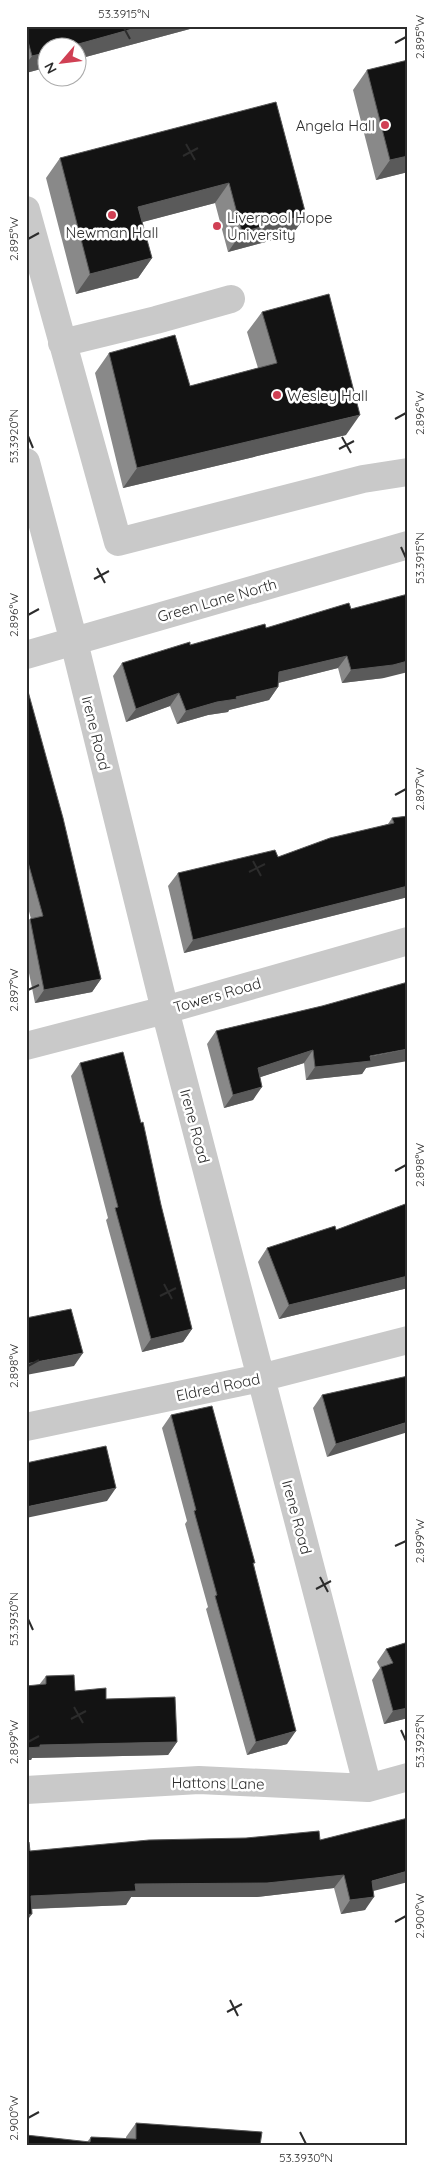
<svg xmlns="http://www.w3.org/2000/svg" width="434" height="2171" viewBox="0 0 434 2171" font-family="Quicksand,sans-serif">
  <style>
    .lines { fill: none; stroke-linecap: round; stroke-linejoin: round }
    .minor { stroke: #c9c9c9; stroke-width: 28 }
    .wall { fill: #898989 }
    .shaded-wall { fill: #5a5a5a }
    .building { fill: #131313; stroke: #5a5a5a }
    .ticks { fill: none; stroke: #2c2c2c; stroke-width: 2 }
    .poi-dot { fill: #d04054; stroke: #fff; stroke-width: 2 }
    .labels { text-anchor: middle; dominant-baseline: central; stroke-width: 5; stroke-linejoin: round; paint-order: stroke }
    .poi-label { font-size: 15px; fill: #2c2c2c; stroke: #fff; text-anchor: start }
    .street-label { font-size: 15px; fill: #2c2c2c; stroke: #fff }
    .neatline { fill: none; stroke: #2c2c2c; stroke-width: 2 }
    .ticks-label { font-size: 12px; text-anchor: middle; fill: #2c2c2c }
  </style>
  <rect width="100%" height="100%" fill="#fff"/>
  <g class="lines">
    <path class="minor" d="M26,210L118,542L363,479L408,472
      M62,343L156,320L231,299
      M26,462L74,642L165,1010L368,1788
      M26,655L408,545
      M26,1046L165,1010L408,941
      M26,1427L260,1378L408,1340
      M26,1790L199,1780L368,1788L408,1777"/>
  </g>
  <path class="wall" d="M26,26H201L26,73Z
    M408,60V172L376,180L353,90L367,70Z
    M276,102L306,215L292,235L228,252L215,203L142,222L152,258L138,278L76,294L46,178L60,158Z
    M262,312L346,435L123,488L95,373L109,353L190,386L258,368L247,332Z
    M351,609L384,678L342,683L338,668L278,683V687L269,700L229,710L228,712L208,715L177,724L170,706L126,722L113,676L122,663L190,645Z
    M26,684L101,979L92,992L35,1003L26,958V925L30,919H31L26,900Z
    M408,816V897L184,953L168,886L178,873L278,857L388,824L392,818Z
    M322,1006L366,1068L362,1074L306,1080L304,1063L260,1077L253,1100L224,1108L207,1044L216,1031Z
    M80,1063L161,1205L192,1329L183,1342L142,1352L106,1220L108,1218L71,1076Z
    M408,1203V1288L279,1319L258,1262L267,1248L336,1230Z
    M408,1376L327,1457L313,1408L322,1395Z
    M171,1415L254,1565L287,1744L247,1755L206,1609L208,1607L185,1524L187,1521L162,1428Z
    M408,1642V1718L384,1724L372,1680L380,1668L377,1662L386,1649Z
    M46,1676L75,1691L106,1699L177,1742L168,1755L32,1758L31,1760L39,1685Z
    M320,1840L373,1891L365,1910L341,1914L334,1888L257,1897H131L126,1905L32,1909L30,1851Z
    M136,2123L260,2145L87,2142L91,2137L126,2139V2137Z"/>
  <path class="shaded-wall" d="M143,26H201L78,59V48H64Z
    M48,52V67L26,73V64L32,56Z
    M408,156V172L376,180L390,160Z
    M229,183L215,203L124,227L138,207Z
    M306,215L292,235L228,252L242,232Z
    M152,258L138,278L76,294L90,274Z
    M360,415L346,435L123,488L137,468Z
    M347,656L338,668L270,685L279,672Z
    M408,661V672L384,678L342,683L351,670Z
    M278,687L269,700L229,710L228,712L208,715L177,724L186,711L217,702Z
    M179,693L170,706L126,722L136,709Z
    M408,886V897L184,953L193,940Z
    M101,979L92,992L35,1003L44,990Z
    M408,1049V1061L366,1068L362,1074L306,1080L315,1067Z
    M313,1050L304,1063L249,1081L258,1068Z
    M262,1087L253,1100L224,1108L233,1095Z
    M408,1276V1288L279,1319L289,1305Z
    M192,1329L183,1342L142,1352L151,1339Z
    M83,1353L74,1366L26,1375V1364Z
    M408,1422V1432L327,1457L336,1444Z
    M116,1488L107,1501L26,1518V1507Z
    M408,1708V1718L384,1724L393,1711Z
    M296,1731L287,1744L247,1755L256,1742Z
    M177,1742L168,1755L32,1758L31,1760H26V1748L40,1745Z
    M408,1871V1882L362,1894L372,1881Z
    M344,1875L334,1888L257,1897H131L126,1905L26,1909L31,1896L135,1884Z
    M374,1897L365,1910L341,1914L350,1900Z
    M32,1914L26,1922V1915Z"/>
  <path class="building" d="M26,26H143L64,48H48V52L32,56L26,34Z
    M408,60V156L390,160L367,70Z
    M276,102L306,215L242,232L229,183L138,207L152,258L90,274L60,158Z
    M329,294L360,415L137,468L109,353L175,335L190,386L277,363L262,312Z
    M408,594V661L393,665L351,670L347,656L279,672L278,687L236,697L237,699L217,702L186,711L179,693L136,709L122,663L190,642V645L265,624L266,628L349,603L351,609Z
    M26,684L63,818L101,979L44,990L30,919L43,916L26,855Z
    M408,816V886L193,940L178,873L275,850L278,857L330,838L394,823L392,818Z
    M408,982V1049L370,1056L371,1061L315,1067L313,1050L258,1068L262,1087L233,1095L216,1031L322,1006Z
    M123,1052L141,1123L143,1122L161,1205L192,1329L151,1339L115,1208L118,1207L80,1063Z
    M408,1203V1276L289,1305L267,1248L335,1226L336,1230Z
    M71,1309L83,1353L26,1364V1318Z
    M408,1376V1422L336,1444L322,1395Z
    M212,1406L255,1563H253L296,1731L256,1742L215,1596L217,1595L194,1511L196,1510L171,1415Z
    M106,1446L116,1488L26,1507V1463Z
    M408,1642V1708L393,1711L381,1667L393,1663L386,1649Z
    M74,1675L75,1691L106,1688V1699L175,1697L177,1742L40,1745V1747L26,1748V1686L46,1684V1676Z
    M408,1818V1871L372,1881L374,1897L350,1900L344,1875L267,1883L135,1884L136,1891L31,1896L32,1914L26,1915V1842H29L30,1851L149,1840L246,1838L319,1831L320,1840Z
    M136,2123L262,2132L260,2145H26V2135L90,2142L91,2137L136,2139Z"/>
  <path class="ticks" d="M124,28L130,39M395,43L406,37M186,144L195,160M183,156L198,148M28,239L39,233M395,419L406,413M28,436L33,448M342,437L351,453M339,449L354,441M401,547L406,558M97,568L105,583M94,579L109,571M28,615L39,609M395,795L406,789M253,861L261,876M249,872L265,864M28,990L39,985M395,1171L406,1165M164,1284L172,1299M160,1296L176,1288M28,1366L39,1360M395,1546L406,1541M320,1577L328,1592M316,1589L331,1581M28,1619L33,1630M74,1707L83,1723M71,1719L86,1711M401,1730L406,1741M28,1742L39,1736M395,1922L406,1916M230,2000L238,2016M227,2012L242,2004M28,2118L39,2112M300,2132L306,2144"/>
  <g class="poi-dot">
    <circle cx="385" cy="125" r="5"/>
    <circle cx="112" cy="215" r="5"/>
    <circle cx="217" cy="226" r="5"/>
    <circle cx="277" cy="395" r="5"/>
  </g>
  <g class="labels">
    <g class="poi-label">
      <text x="375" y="125" text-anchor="end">Angela Hall</text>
      <text x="227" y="217">Liverpool Hope<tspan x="227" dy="17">University</tspan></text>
      <text x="112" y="232" text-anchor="middle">Newman Hall</text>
      <text x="287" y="395">Wesley Hall</text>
    </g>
    <g class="street-label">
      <text transform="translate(217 600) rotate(-16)">Green Lane North</text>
      <text transform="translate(96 733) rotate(76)">Irene Road</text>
      <text transform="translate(217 995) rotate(-16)">Towers Road</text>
      <text transform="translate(195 1126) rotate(75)">Irene Road</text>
      <text transform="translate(218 1387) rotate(-12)">Eldred Road</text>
      <text transform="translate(297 1517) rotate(75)">Irene Road</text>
      <text transform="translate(218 1783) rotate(1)">Hattons Lane</text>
    </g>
  </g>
  <rect width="434" height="2171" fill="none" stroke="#ffffff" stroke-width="55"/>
  <g transform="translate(62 62) rotate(242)"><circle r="24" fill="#ffffff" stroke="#ababab"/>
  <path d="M0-4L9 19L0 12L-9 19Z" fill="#d04054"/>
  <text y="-8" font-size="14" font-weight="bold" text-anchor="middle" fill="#2c2c2c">N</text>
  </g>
  <rect x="28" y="28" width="378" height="2116" class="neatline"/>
  <g class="ticks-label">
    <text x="124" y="18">53.3915°N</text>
    <text transform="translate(420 37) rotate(-90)" y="4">2.895°W</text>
    <text transform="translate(14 239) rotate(-90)" y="4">2.895°W</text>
    <text transform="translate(420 413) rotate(-90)" y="4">2.896°W</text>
    <text transform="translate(14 436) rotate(-90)" y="4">53.3920°N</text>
    <text transform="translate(420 558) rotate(-90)" y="4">53.3915°N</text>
    <text transform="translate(14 615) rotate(-90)" y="4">2.896°W</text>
    <text transform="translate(420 789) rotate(-90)" y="4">2.897°W</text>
    <text transform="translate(14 990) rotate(-90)" y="4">2.897°W</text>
    <text transform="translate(420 1165) rotate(-90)" y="4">2.898°W</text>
    <text transform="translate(14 1366) rotate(-90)" y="4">2.898°W</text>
    <text transform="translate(420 1541) rotate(-90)" y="4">2.899°W</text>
    <text transform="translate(14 1619) rotate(-90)" y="4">53.3930°N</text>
    <text transform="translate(420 1741) rotate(-90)" y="4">53.3925°N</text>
    <text transform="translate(14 1742) rotate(-90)" y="4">2.899°W</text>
    <text transform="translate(420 1916) rotate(-90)" y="4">2.900°W</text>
    <text transform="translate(14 2118) rotate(-90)" y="4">2.900°W</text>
    <text x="306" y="2162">53.3930°N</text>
  </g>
</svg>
